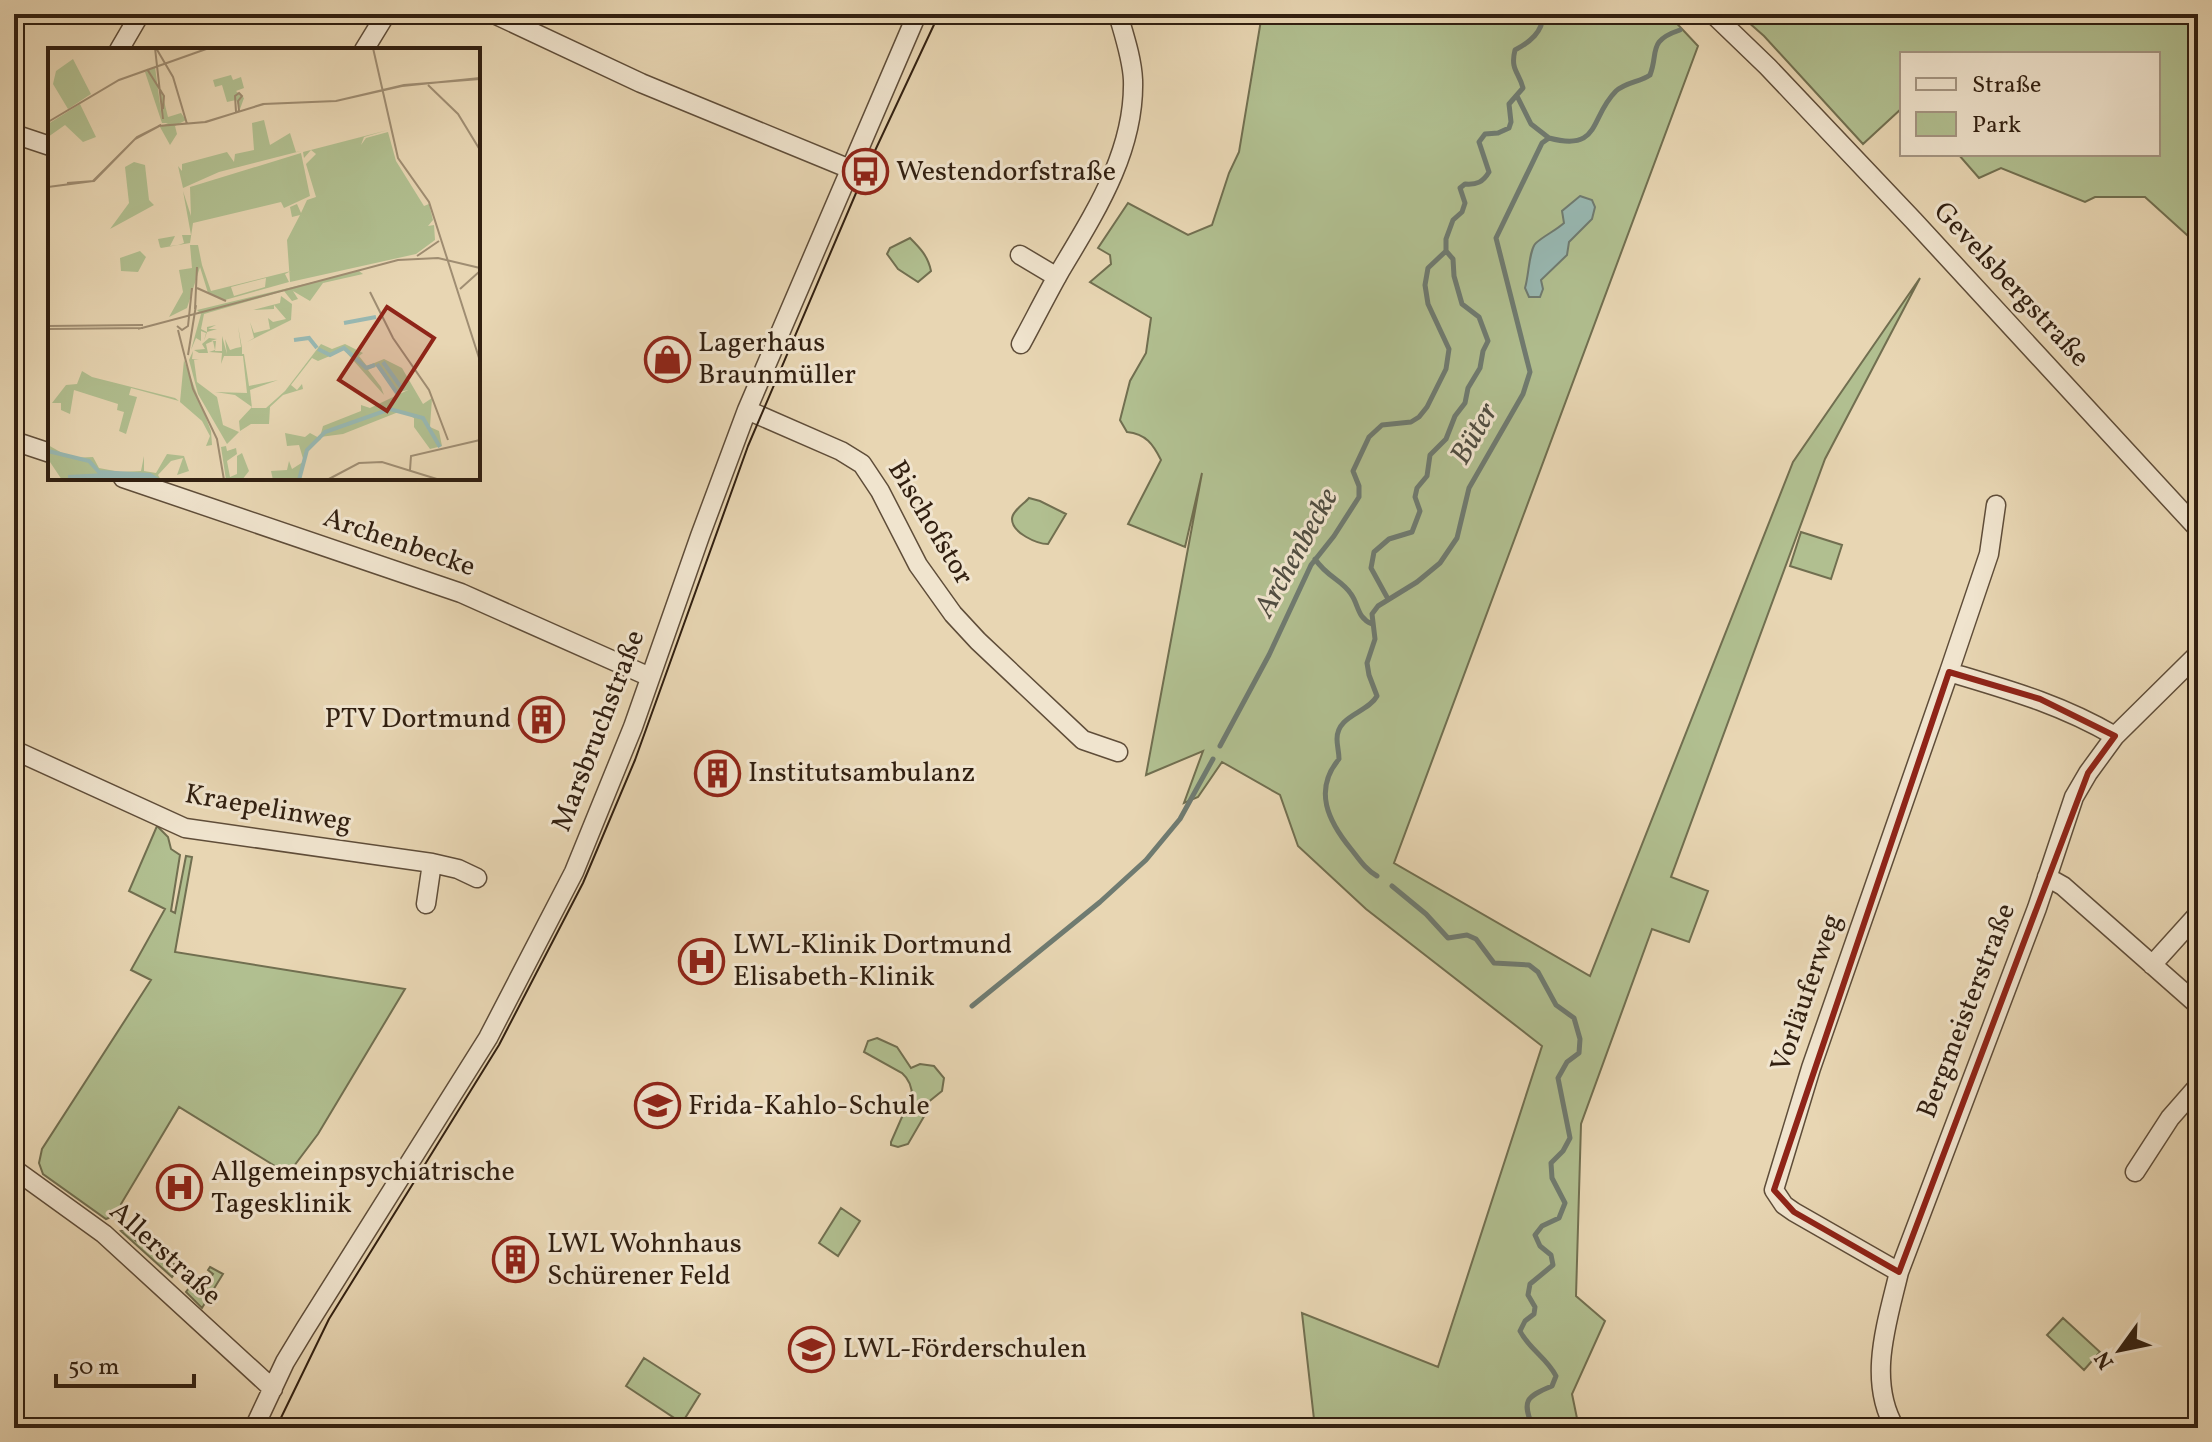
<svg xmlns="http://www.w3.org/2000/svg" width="2212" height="1442" viewBox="0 0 2212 1442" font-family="Vollkorn,serif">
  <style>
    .green { fill: #b1bf90; stroke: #716f50; stroke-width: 2 }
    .water { fill: #98b8b2; stroke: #6f7b71; stroke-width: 2 }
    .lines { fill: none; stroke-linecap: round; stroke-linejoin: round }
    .stream { stroke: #6f7b71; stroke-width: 5 }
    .minor-casing { stroke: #5f4d39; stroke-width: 21 }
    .minor { stroke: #f0e4ce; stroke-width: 18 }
    .tram { stroke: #311f10; stroke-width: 2 }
    .marked { fill: none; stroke: #8f2418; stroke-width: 6; stroke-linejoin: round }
    .labels { text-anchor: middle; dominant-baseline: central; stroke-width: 6; stroke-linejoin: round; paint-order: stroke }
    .poi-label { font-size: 28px; fill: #311f10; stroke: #f0e4ce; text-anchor: start }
    .street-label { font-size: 28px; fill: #311f10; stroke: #f0e4ce }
    .water-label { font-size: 30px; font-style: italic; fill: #504d41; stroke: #f0e4ce }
    .inset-river { fill: none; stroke: #98b8b2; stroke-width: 4 }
    .inset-road { fill: none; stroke: #9f8d72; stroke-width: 2 }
    .view { fill: #8f2418; fill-opacity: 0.15; stroke: #8f2418; stroke-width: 4 }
    .inset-edge { fill: none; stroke: #311f10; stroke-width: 4 }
  </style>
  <rect width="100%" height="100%" fill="#e8d6b3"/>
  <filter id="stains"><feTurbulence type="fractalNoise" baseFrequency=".0025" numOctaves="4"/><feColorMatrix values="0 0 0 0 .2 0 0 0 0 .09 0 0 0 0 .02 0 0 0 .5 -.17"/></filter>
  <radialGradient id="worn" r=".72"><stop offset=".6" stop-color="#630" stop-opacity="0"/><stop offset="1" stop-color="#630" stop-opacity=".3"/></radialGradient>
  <path class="green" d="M1262,14H1668L1698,46L1394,863L1590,976L1793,462L1920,278L1825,459L1671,877L1708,891L1689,942L1652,929L1581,1124L1576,1296L1605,1321L1572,1394L1579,1428H1315L1302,1313L1438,1367L1542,1046L1366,909L1298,846L1280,795L1222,762L1198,797L1184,803L1203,751L1146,775L1202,473L1185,547L1128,524L1161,460C1153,444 1146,434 1127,432L1120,420L1130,381L1146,353L1151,318L1090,282L1111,264L1110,255L1098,248L1128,203L1188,235L1212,225L1229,173L1239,152Z
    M1739,14H2198V245L2145,197H2095L2085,202L2001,168L1979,178L1958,154H2158V54H1902V108L1863,144L1764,36Z
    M910,238C920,248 928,256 931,271L918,282L898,269L887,254L890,248Z
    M1029,498L1040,501L1066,514L1048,544C1037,544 1012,533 1012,519C1012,511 1024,504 1029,498Z
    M1801,532L1842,545L1831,579L1790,566Z
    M157,826L168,837L171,849L180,855L171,911L175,913L186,856L192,857L175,952L405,989L318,1134L288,1174L179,1107L121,1204L123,1206L121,1213L106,1219L43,1174L39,1163L42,1149L151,980L131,970L165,909L129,891Z
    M877,1038L897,1047L911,1068L920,1064L934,1066L944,1078L942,1091L926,1104V1113L908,1144L898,1147L891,1145V1142L905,1110L912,1102C913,1091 910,1080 902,1073L864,1052L868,1041Z
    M841,1208L860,1221L838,1256L819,1243Z
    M125,1230L136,1241L174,1264L175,1273L172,1277L121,1231Z
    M210,1267L223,1274L202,1308L186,1292L192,1284L202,1290L213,1274L208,1270Z
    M2063,1318L2100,1352L2084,1370L2047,1335Z
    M644,1358L700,1394L682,1423L626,1386Z"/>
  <path class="water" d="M1580,196L1592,200L1595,207L1592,219L1569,242L1567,255L1541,280L1543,289L1540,297H1529L1525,288C1529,275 1529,249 1536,243C1545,235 1555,231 1564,223L1562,211Z"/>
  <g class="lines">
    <path class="stream" d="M1517,96L1531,124L1549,138
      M1315,559C1327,577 1342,580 1351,594C1359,605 1357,618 1372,624
      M1388,599L1371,568L1374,552L1389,539L1412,532L1420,511L1415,497L1417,488L1427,476L1430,455L1446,439L1455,416L1465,403L1468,388L1480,368L1483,351L1488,341L1479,317L1462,304L1454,276L1453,259L1446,251
      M1220,746L1269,655L1311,565L1334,536L1359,497V486L1353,471L1369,437L1382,425L1411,422L1419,417L1427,407L1446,369L1449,349L1428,304L1425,285L1428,268L1446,251V239L1453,220L1462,212L1465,203L1460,188L1465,184C1477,185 1483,182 1489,172L1479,142L1485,134L1498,133L1509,128L1511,122L1509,104L1523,88C1519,72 1510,70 1515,50C1530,42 1543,32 1543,14
      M1377,876C1365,869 1359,859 1351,849C1328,821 1313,790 1339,759C1339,752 1337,746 1337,739C1337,715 1368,713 1377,696L1369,675L1367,663L1375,639L1372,614L1378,606L1417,582L1440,563L1457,538L1469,488L1523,394L1530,372L1496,238L1542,143L1549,138C1601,152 1589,118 1616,91C1626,82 1640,82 1650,75C1659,52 1647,41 1680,30
      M1392,886L1426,914L1448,938L1467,935L1476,939L1494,963L1529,965L1538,972L1556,1005L1574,1018L1580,1039L1579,1053L1567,1062L1558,1078L1570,1138L1563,1151L1551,1163L1552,1178L1565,1203L1559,1218L1542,1226L1535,1235L1540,1246L1551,1255L1553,1265L1530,1284L1528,1295L1535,1307L1534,1314L1525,1321L1520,1331C1529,1349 1547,1358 1556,1376L1552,1386C1525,1397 1522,1401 1533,1428
      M972,1006L1100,902L1146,860L1180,819L1213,759"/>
    <defs>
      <path id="minor" d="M494,14L641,83L850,169
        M1713,14L1768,67L1914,221L2198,529
        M119,50L140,14
        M364,50L386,14
        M14,134L50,146
        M1020,255L1057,277
        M1021,344C1034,320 1046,296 1059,273C1094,214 1135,152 1133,80C1132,58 1124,35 1118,14
        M747,410L841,451L862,464L880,491L918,565L953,614L978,641L1083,740L1118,752
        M14,441L50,453
        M123,478L461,593L650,677
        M1949,672L1989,554L1996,505
        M14,750L185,828L432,863L458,869L477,878
        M2047,877L2063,886L2198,1005
        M426,904L432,863
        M2152,965L2198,914
        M14,1169L104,1234L273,1389
        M2135,1172L2170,1118L2198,1086
        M1899,1272L1794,1212L1784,1205L1774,1190L1811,1068L1949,672C2009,690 2060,704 2115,736
        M254,1428L285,1362L305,1329L488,1038L574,872L633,727L700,536L747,410L917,14
        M1895,1428C1867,1380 1887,1323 1899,1272L2037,908L2074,797L2088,773L2115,736L2198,654"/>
    </defs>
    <use href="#minor" class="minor-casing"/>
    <use href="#minor" class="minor"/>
    <path class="tram" d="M276,1428L329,1319L499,1045L583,883L635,760L748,446L865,172L939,14"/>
  </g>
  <path class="marked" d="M1949,672L2040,699L2115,736L2088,773L1899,1272L1794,1212L1774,1190Z"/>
  <defs>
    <symbol id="bus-ring" viewBox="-11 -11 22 22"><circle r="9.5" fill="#f0e4ce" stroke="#8f2418" stroke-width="1.5"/><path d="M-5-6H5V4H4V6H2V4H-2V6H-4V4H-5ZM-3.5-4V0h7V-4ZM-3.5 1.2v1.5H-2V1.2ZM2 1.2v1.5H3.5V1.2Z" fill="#8f2418"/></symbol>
    <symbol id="shop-ring" viewBox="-11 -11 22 22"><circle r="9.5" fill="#f0e4ce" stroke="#8f2418" stroke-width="1.5"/><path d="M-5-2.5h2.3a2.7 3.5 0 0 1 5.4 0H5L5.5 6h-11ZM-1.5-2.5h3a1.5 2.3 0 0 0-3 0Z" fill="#8f2418"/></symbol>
    <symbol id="building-ring" viewBox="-11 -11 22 22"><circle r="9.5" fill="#f0e4ce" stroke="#8f2418" stroke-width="1.5"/><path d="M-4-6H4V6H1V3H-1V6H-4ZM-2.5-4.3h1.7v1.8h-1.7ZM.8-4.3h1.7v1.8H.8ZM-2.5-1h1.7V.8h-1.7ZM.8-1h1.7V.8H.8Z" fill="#8f2418"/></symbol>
    <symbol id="hospital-ring" viewBox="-11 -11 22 22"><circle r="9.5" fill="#f0e4ce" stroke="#8f2418" stroke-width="1.5"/><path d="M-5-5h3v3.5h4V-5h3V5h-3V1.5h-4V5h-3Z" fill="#8f2418"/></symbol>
    <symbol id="school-ring" viewBox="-11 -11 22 22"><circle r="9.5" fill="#f0e4ce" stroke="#8f2418" stroke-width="1.5"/><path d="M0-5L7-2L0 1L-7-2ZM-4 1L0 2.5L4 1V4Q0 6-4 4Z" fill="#8f2418"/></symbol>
  </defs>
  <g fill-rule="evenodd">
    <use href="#bus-ring" x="840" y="146" width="51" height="51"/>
    <use href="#shop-ring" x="642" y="334" width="51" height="51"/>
    <use href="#building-ring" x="516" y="694" width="51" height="51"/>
    <use href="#building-ring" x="692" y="748" width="51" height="51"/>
    <use href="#hospital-ring" x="676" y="936" width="51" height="51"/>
    <use href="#school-ring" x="632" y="1080" width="51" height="51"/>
    <use href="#hospital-ring" x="154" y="1162" width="51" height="51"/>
    <use href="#building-ring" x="490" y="1234" width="51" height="51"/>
    <use href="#school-ring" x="786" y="1324" width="51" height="51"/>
  </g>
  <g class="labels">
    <g class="poi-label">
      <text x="896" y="172">Westendorfstraße</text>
      <text x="698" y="343">Lagerhaus<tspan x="698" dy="32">Braunmüller</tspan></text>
      <text x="511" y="719" text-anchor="end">PTV Dortmund</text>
      <text x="748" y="773">Institutsambulanz</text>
      <text x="733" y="945">LWL-Klinik Dortmund<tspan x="733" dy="32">Elisabeth-Klinik</tspan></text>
      <text x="688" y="1106">Frida-Kahlo-Schule</text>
      <text x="211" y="1172">Allgemeinpsychiatrische<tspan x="211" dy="32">Tagesklinik</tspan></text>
      <text x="547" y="1244">LWL Wohnhaus<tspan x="547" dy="32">Schürener Feld</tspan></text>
      <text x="843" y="1349">LWL-Förderschulen</text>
    </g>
    <g class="street-label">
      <text transform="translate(2011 285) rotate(47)">Gevelsbergstraße</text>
      <text transform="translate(930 523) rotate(59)">Bischofstor</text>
      <text transform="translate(399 543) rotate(19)">Archenbecke</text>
      <text transform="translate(599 731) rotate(-69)">Marsbruchstraße</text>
      <text transform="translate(268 809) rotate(10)">Kraepelinweg</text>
      <text transform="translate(1807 993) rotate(-71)">Vorläuferweg</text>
      <text transform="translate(1967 1011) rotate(-69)">Bergmeisterstraße</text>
      <text transform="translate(165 1254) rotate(42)">Allerstraße</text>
    </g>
    <g class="water-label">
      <text transform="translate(1475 434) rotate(-60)">Büter</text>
      <text transform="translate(1297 553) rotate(-61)">Archenbecke</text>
    </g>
  </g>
  <g transform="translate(48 48)">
    <rect width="432" height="432" fill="#e8d6b3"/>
    <path d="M25,11L43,46L20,61L5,36L8,23ZM107,19L114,71L113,41L120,69L133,65L138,72L127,78L129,86L122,97L112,79L120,75H114L97,24ZM183,27L185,32L193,29L196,40L188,43L196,50L192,61L188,52L179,54L174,37L167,39L165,32ZM32,56L48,89L35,94L17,77L0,89V76ZM216,72L222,97L242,85L248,104L253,103L171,124L135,140L130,118L134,123V116L179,104L186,114L187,106L206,102L204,75ZM340,82L316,89L313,97L318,90L340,84L348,113L376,158L381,156L385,172L380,178L386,177L387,192L368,206L242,234L239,192L252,167L244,169L242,159L249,156L253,165L259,152L268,149L258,116L268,106L263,102L256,110L255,104ZM253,105L262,148L236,160L233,154L145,175L142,195L113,200L112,199L110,191L127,188L122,198L130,197L136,195L134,187H143L135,143L143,168L142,139ZM86,114L97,117L101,152L106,157L62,181L81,155L77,119ZM142,197H150L154,217L206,204L154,217L163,243L243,223L237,226L241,234L177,252L160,245L152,219L139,260L121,269L135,244L131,222L144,220ZM218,230L217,239L186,248L183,239ZM92,203L98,209L90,224L73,223L72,210ZM311,223L315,226L275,235L262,253L245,243L250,251L244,253L236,243L156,266L153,281L159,284V279L168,277L160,281H169L159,284L156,293L158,285L153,283V293L148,290L143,302L153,266L149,262ZM233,248L244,256L243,272L199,294L206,290L202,274L206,285L222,281L220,270L225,274L238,271L226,257V261L205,262L232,255ZM190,278L194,300V306H196L201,338L230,332L202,342L204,360H218L237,343L273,296L284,301L297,296L315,305L311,308L319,318L336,311L354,320L375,356L384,350L382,379L391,383L394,398L382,401L366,379V370L353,363L295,386L272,389L275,378L313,363V357L322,360L360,342L348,345L328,318L320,322L333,339L336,347L296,302L270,313L264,310L243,337L249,342L254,336L255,341L235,347L222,359L221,376H203L192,383L191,373L204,359L187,347L167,344L199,345L195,308H176L173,316L174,305L161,304L167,302L165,293L158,296L160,305H151L146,302L157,301L154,296L161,290L169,291L163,293H168L167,303H174V288L179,306L177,291L182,302L188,300L184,282L188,300L193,299ZM145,303L144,311L151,312H146L149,334L169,349L175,377L191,384L179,396L150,346L141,312ZM136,312L163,383L164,397L158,398L162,388L154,373L132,354ZM34,323L44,329L127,350L131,353L83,340L81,347L89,349L78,386L71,383L76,364L69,362L70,356L26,342L22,366L13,362V355H4L18,337L29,336ZM237,385L257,389L262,385L273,391L260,402L256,414L251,397L239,398ZM0,397L23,410L45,409L51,420L72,424L93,423L96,408V423L108,425L119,406L136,408L141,423L129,427L135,410L123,413L110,427L113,432H14L0,411ZM178,398L179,403L188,400L189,406L179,413L182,429L189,426V408L194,405L201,423L194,432H178L173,399ZM241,413L244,421L255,414L253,432H225L223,423L239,422Z" fill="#b1bf90" fill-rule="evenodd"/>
    <path d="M58,425L101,429L107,432L20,431V427Z" fill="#98b8b2"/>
    <path class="inset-river" d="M296,275L328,269M246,292L261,290L269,300M270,301L282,307L296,300L318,320L327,317M335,314L355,342M329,316L349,345M0,403L41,413L51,424L102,427L110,432M251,432L259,402L277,384L342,361L375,370L392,399"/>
    <path class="inset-road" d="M107,0L115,71M108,0L125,29L139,76M325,0L350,110L381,154L432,313M99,21L116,48L115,61M380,37L410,66L432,102M191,45L194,48L190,53L191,62L190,64H188L187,48ZM0,74L71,32L161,0M110,78L158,74L215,56L288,53L354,38L432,30M19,135L46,133L87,91L113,77M0,139L45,133L89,89L111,78L157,74L216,56L288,53L356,37L432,31M369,208L391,193M149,240L178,253M412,241L432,223M322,244L345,290L381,342L400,392M147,261L149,219M0,278L95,277M129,278L134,282L140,278L144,240M0,281L95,280M90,281L350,212L390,210L432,220M130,282L145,341L169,391L176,432M140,307L148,257M362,422L363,408L432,392M279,432L311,415L334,414L392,432"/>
    <path class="view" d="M339,259L386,290L339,363L291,332Z"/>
    <rect width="432" height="432" class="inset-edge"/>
  </g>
  <rect width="2212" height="1442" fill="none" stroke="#e8d6b3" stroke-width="48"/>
  <rect x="16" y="16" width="2180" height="1410" fill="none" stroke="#311f10" stroke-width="4"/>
  <rect x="24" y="24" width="2164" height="1394" fill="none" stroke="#311f10" stroke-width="2"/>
  <rect x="1900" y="52" width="260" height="104" fill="#f0e4ce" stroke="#a49582" stroke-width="2"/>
  <rect x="1916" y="78" width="40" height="12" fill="#f0e4ce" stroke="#a49582" stroke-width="2"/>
  <text x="1972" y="92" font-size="24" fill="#311f10">Straße</text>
  <rect x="1916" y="112" width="40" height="24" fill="#b1bf90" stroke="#a49582" stroke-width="2"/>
  <text x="1972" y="132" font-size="24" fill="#311f10">Park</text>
  <g transform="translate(2120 1350) rotate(237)" stroke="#f0e4ce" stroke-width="6" paint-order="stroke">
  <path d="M0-6L14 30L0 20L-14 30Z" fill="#311f10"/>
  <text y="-12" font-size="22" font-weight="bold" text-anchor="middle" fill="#311f10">N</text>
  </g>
  <path d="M56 1374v12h138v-12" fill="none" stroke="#311f10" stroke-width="4"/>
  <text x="68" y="1374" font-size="24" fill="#311f10" stroke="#f0e4ce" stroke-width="6" paint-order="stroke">50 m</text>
  <rect width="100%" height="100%" filter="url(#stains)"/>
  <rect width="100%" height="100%" fill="url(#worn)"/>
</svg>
